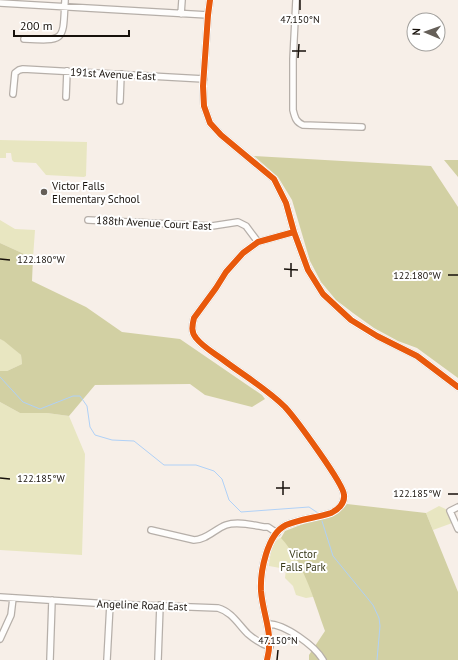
<svg xmlns="http://www.w3.org/2000/svg" width="458" height="660" viewBox="0 0 458 660" font-family="'PT Sans',sans-serif">
  <style>
    .green { fill: #e8e6c1 }
    .forest { fill: #d2d0a3 }
    .lines { fill: none; stroke-linecap: round; stroke-linejoin: round }
    .stream { stroke: #b0d1f7; stroke-width: 1 }
    .minor-casing { stroke: #b6afa9; stroke-width: 8 }
    .minor { stroke: #fefdfc; stroke-width: 5.5 }
    .cycleway-casing { stroke: #fff; stroke-width: 8 }
    .cycleway { stroke: #e8590c; stroke-width: 6 }
    .ticks { fill: none; stroke: #17110b; stroke-width: 1.5 }
    .poi-dot { fill: #655f58; stroke: #fff; stroke-width: 1.5 }
    .labels { text-anchor: middle; dominant-baseline: central; stroke-width: 4; stroke-linejoin: round; paint-order: stroke }
    .street-label { font-size: 11px; fill: #17110b; stroke: #fff }
    .poi-label { font-size: 11px; fill: #17110b; stroke: #fff; text-anchor: start }
    .park-label { font-size: 11px; fill: #373817; stroke: #fff }
    .ticks-label { font-size: 10px; text-anchor: middle; fill: #17110b; stroke: #fff; stroke-width: 4; stroke-linejoin: round; paint-order: stroke }
  </style>
  <rect width="100%" height="100%" fill="#f7efe8"/>
  <path class="green" d="M0,140L87,142L86,176L84,177L46,175L36,163L14,162L12,160L11,153H6V158H0Z
    M0,220L15,229L35,230L33,258L0,243Z
    M0,339L4,340L21,355L22,364L7,371H0Z
    M0,402L20,413H47L69,416L85,454L82,555L0,550Z
    M439,506L450,511L455,522L433,530L426,513Z
    M290,537L318,596L306,598L296,595L293,586L285,578L286,569L269,566C270,558 271,542 280,538C282,537 287,537 290,537Z"/>
  <path class="forest" d="M254,156L431,166L458,207V378L417,348L398,341L374,328L353,313L336,300L321,282L310,261L292,200L278,177Z
    M444,160H458V177Z
    M0,243L33,258L32,281L86,307L122,332L180,339L262,395L265,399L252,407L205,395L190,384L95,385L69,416L47,413H20L0,402V371H7L22,364L21,355L4,341L0,339Z
    M347,504L426,513L458,592V660H309V655L325,631C314,600 304,563 281,538L285,531C293,528 300,525 309,522C327,517 333,518 347,504Z"/>
  <g class="lines">
    <path class="stream" d="M0,377L23,402L40,409L73,396H80L87,406L90,427L95,435L112,440L134,441L164,465H196L214,471L222,479L229,500L241,512L309,507L318,513
      M322,521L333,556L373,605L379,618L380,626L377,660"/>
    <defs>
      <path id="minor" d="M210,0L208,15L203,86L204,106L210,123L221,135L274,179L286,203L294,232L308,270L323,294L351,320L377,336L417,356L458,387
        M296,0L293,59V110C295,118 296,122 303,125L362,127
        M0,3L208,15
        M181,14L182,0
        M24,39C66,41 63,41 65,0
        M13,94L15,73L19,70L23,69L204,79
        M66,97L67,71
        M120,101L121,74
        M88,220L212,226L238,222L246,226L258,242
        M458,507L450,511L458,529
        M151,530L194,540C206,540 215,529 226,525C237,521 253,525 264,527H268L277,533
        M0,597L110,604L218,608C232,612 238,624 248,634C255,640 261,644 270,647
        M268,624C285,624 315,646 323,660
        M0,639L11,615L13,598
        M50,660L52,600
        M107,660L110,604
        M158,660L160,605
        M267,660C274,634 263,616 261,591C260,572 267,534 286,525C300,519 316,518 331,513C338,510 345,503 344,495C344,484 295,418 285,407C267,389 243,375 222,359C214,353 203,347 196,338C191,332 192,326 194,318L216,288L226,272L243,253L258,242L294,232"/>
    </defs>
    <use href="#minor" class="minor-casing"/>
    <use href="#minor" class="minor"/>
    <defs>
      <path id="cycleway" d="M210,0L208,15L203,86L204,106L210,123L221,135L274,179L286,203L294,232L308,270L323,294L351,320L377,336L417,356L458,387
        M267,660C274,634 263,616 261,591C260,572 267,534 286,525C300,519 316,518 331,513C338,510 345,503 344,495C344,484 295,418 285,407C267,389 243,375 222,359C214,353 203,347 196,338C191,332 192,326 194,318L216,288L226,272L243,253L258,242L294,232"/>
    </defs>
    <use href="#cycleway" class="cycleway-casing"/>
    <use href="#cycleway" class="cycleway"/>
  </g>
  <path class="ticks" d="M300,10V0M292,51H306M298,58L299,44M0,259L10,260M284,269L298,270M448,275H458M291,277V263M0,478L10,479M276,488H290M448,494H458M283,495V481M277,660L278,650"/>
  <circle class="poi-dot" cx="44" cy="192" r="4"/>
  <g class="labels">
    <g class="street-label">
      <text transform="translate(113 74) rotate(3)">191st Avenue East</text>
      <text transform="translate(154 223) rotate(3)">188th Avenue Court East</text>
      <text transform="translate(142 605) rotate(2)">Angeline Road East</text>
    </g>
    <g class="poi-label">
      <text x="52" y="186">Victor Falls<tspan x="52" dy="13">Elementary School</tspan></text>
    </g>
    <g class="park-label">
      <text x="303" y="554">Victor<tspan x="303" dy="13">Falls Park</tspan></text>
    </g>
  </g>
  <g class="ticks-label">
    <text x="300" y="23">47.150°N</text>
    <text x="41" y="263">122.180°W</text>
    <text x="417" y="279">122.180°W</text>
    <text x="41" y="482">122.185°W</text>
    <text x="417" y="497">122.185°W</text>
    <text x="278" y="644">47.150°N</text>
  </g>
  <g transform="translate(426 32) rotate(272)"><circle r="19" fill="#ffffff" stroke="#a2a09d"/>
  <path d="M0-3L7 15L0 10L-7 15Z" fill="#655f58"/>
  <text y="-6" font-size="11" font-weight="bold" text-anchor="middle" fill="#17110b">N</text>
  </g>
  <path d="M14 30v6h115v-6" fill="none" stroke="#17110b" stroke-width="2"/>
  <text x="20" y="30" font-size="12" fill="#17110b" stroke="#ffffff" stroke-width="3" paint-order="stroke">200 m</text>
</svg>
